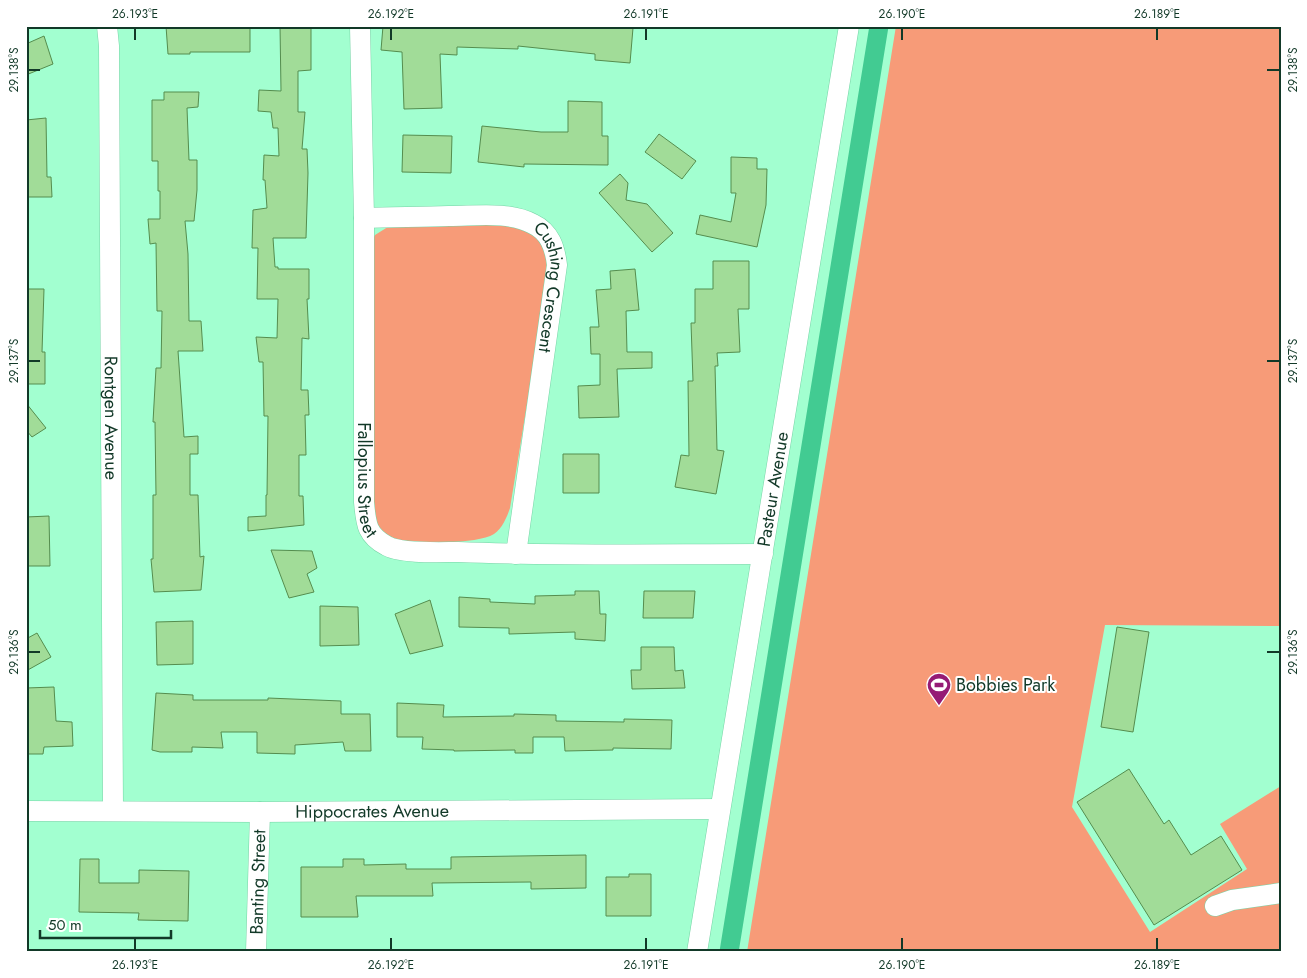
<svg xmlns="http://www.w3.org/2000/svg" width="1307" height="978" viewBox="0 0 1307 978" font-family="Jost,sans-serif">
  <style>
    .green { fill: #f79b78 }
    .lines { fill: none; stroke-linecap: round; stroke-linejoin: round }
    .canal { stroke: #42cb92; stroke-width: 19 }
    .building { fill: #a1dc98; stroke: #558d4e }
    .minor-casing { stroke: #77d3a6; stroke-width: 21 }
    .minor { stroke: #fff; stroke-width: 20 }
    .ticks { fill: none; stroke: #123928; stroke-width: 2 }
    .labels { text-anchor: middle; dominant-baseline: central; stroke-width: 4; stroke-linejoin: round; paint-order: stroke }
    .street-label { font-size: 18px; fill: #123928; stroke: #fff }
    .poi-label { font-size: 18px; fill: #123928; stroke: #fff; text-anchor: start }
    .neatline { fill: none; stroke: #123928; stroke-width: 2 }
    .ticks-label { font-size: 12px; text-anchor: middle; fill: #123928 }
  </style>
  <rect width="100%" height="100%" fill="#a2ffd0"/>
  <path class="green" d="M896,26H1281V626L1105,625L1072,807L1150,932L1247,869L1220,824L1281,786V952H747Z
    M391,225H521L543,240L549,270L510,508C507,517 502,529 494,534C476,545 418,542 394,543L372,522L368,248L375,235Z"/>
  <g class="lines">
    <path class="canal" d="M729,952L879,26"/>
  </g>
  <path class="building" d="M166,26H250V52H190V54H168Z
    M280,26H311V70L298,71V112H305L302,149H307L308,173L306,238H273L275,267H278V269H309V299H307L309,339L302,338L301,390H308L309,415H305L306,455H299V496H303L304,525L248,531V517L266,516V495H267L268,416H264L263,362H259L256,337L277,338L278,299H257L258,248H252L253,210L267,208L265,180H263L264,155L279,156L278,128H273L271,112L258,111L259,90L281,91Z
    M383,26H624V28H633L630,63L595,60V54L518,46V49L457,47V55L440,54L442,108L404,109L402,52L381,50Z
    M44,36L53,64L26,75V44Z
    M164,92H199L198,107L187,108L189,160H197V190L194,221H185L188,254L189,321H201L203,351H178L184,437L198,436V454H190V495H198L200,557L204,556L201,590L154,592L151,559H153V495H156L155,422H153L156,368H161L162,311H157L156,243L150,244L148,219H160V191H158V161H152V100H164Z
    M568,101L602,102V136H608V165L524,164V167L478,162L482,126L541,132H568Z
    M46,118L47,177H51L52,197H26V120Z
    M659,134L696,161L682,179L645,152Z
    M403,135L452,136L451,173L402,172Z
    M731,157L757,158V169H767L766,205L757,247L696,234L700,215L731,222L736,193H731Z
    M620,174L628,183L626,200L647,204L673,233L652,252L599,193Z
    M713,261H749V309H738L740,352L717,353L718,366H715L717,450L724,451L716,494L675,487L681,455L689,456L688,381H693L691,323H695V289H713Z
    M635,269L639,310L626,311L627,352H652V368L617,369L619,417L579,418L578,386L600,385V354H591L590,327H599L596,290L611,289L610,271Z
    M26,289H44L42,352H45V384H26Z
    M26,403L46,428L32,437L26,430Z
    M563,454H599V493H563Z
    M49,516L50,566H26V517Z
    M271,550L312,551L317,568L307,574L314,592L289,598Z
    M575,591H599L600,614H606L605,641L575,639V632L509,634V628L459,627V597L490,599V602L535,604V596L575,595Z
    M644,591H695L693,618H643Z
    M430,600L443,646L410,654L395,614Z
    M320,606L358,607L359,645L320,646Z
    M193,621V664L157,665L156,622Z
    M1117,627L1149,632L1133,732L1101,727Z
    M37,633L51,657L26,671V639Z
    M641,647H674L675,671L683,670L685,688L632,689L631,670H641Z
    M54,687L56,721L72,722L73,746L44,747L43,754H26V688Z
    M156,693L193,695V700H268V698L341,701V714H370L371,751H345L343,742L295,745V754L257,753V732H221L223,748L192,747V752H160L152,750Z
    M397,703L444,705L443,717L514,716V714L556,715V721L624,722V719L672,720L671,749L613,748V750L565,751L564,737H533V753H515V750L454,751V750L422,749L423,737H397Z
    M1129,769L1164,824L1169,820L1191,855L1221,836L1242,870L1154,925L1077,802Z
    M586,855V888L531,889V882L432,883L433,896H356L358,917H301V867H343V859H364V865L406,864V869H451V857Z
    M80,859H99V883H139V870L189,871L188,921L138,920L139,913L79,912Z
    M629,874H651V916H606V877H629Z"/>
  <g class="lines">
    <defs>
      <g id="minor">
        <path id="s1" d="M107,26L109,46L113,810"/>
        <path id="s2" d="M360,26L364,218V502C366,523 366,535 387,546C401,554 441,552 458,552C560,556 661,554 763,554"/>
        <path id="s3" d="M364,218C392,217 421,217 449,216C476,216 509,211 533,224C550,232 555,248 557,265L516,554"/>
        <path id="s4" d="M26,811L260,812L719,809"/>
        <path d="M1215,906L1232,900L1281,893"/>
        <path id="s5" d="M256,952L260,812"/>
        <path id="s6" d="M697,952L849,26"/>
      </g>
    </defs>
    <use href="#minor" class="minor-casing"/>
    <use href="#minor" class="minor"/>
  </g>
  <path class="ticks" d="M135,28V40M391,28V40M646,28V40M902,28V40M1157,28V40M28,70H40M1267,70H1280M28,361H40M1267,361H1280M28,652H40M1267,652H1280M135,938V950M391,938V950M646,938V950M902,938V950M1157,938V950"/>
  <defs>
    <symbol id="stadium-pin" viewBox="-11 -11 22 30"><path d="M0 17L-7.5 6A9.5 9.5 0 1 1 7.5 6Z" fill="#951b75" stroke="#fff"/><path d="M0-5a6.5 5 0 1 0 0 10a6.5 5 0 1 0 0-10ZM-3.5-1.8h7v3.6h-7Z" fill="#fff"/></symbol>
  </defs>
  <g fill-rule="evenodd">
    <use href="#stadium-pin" x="925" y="671" width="28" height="38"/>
  </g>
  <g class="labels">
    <g class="street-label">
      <text stroke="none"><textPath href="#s3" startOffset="241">Cushing Crescent</textPath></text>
      <text stroke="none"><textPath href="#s1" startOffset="392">Rontgen Avenue</textPath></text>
      <text stroke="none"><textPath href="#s2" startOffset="454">Fallopius Street</textPath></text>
      <text stroke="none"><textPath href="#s6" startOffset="469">Pasteur Avenue</textPath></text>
      <text stroke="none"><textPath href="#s4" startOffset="346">Hippocrates Avenue</textPath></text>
      <text stroke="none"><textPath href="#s5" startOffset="70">Banting Street</textPath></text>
    </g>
    <g class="poi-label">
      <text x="956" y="685">Bobbies Park</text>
    </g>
  </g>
  <rect width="1307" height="978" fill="none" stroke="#ffffff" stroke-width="55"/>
  <path d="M40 930v8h131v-8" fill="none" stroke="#123928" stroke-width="2.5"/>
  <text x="48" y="930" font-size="15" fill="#123928" stroke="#ffffff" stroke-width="4" paint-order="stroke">50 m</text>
  <rect x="28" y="28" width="1252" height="922" class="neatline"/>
  <g class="ticks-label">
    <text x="135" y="18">26.193°E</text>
    <text x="391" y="18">26.192°E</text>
    <text x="646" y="18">26.191°E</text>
    <text x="902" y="18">26.190°E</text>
    <text x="1157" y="18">26.189°E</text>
    <text transform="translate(1293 70) rotate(-90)" y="4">29.138°S</text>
    <text transform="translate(14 70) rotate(-90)" y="4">29.138°S</text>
    <text transform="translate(1293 361) rotate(-90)" y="4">29.137°S</text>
    <text transform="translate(14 361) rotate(-90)" y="4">29.137°S</text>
    <text transform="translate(1293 652) rotate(-90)" y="4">29.136°S</text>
    <text transform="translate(14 652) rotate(-90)" y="4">29.136°S</text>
    <text x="135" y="969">26.193°E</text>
    <text x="391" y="969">26.192°E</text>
    <text x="646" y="969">26.191°E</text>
    <text x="902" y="969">26.190°E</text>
    <text x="1157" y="969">26.189°E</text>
  </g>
</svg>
